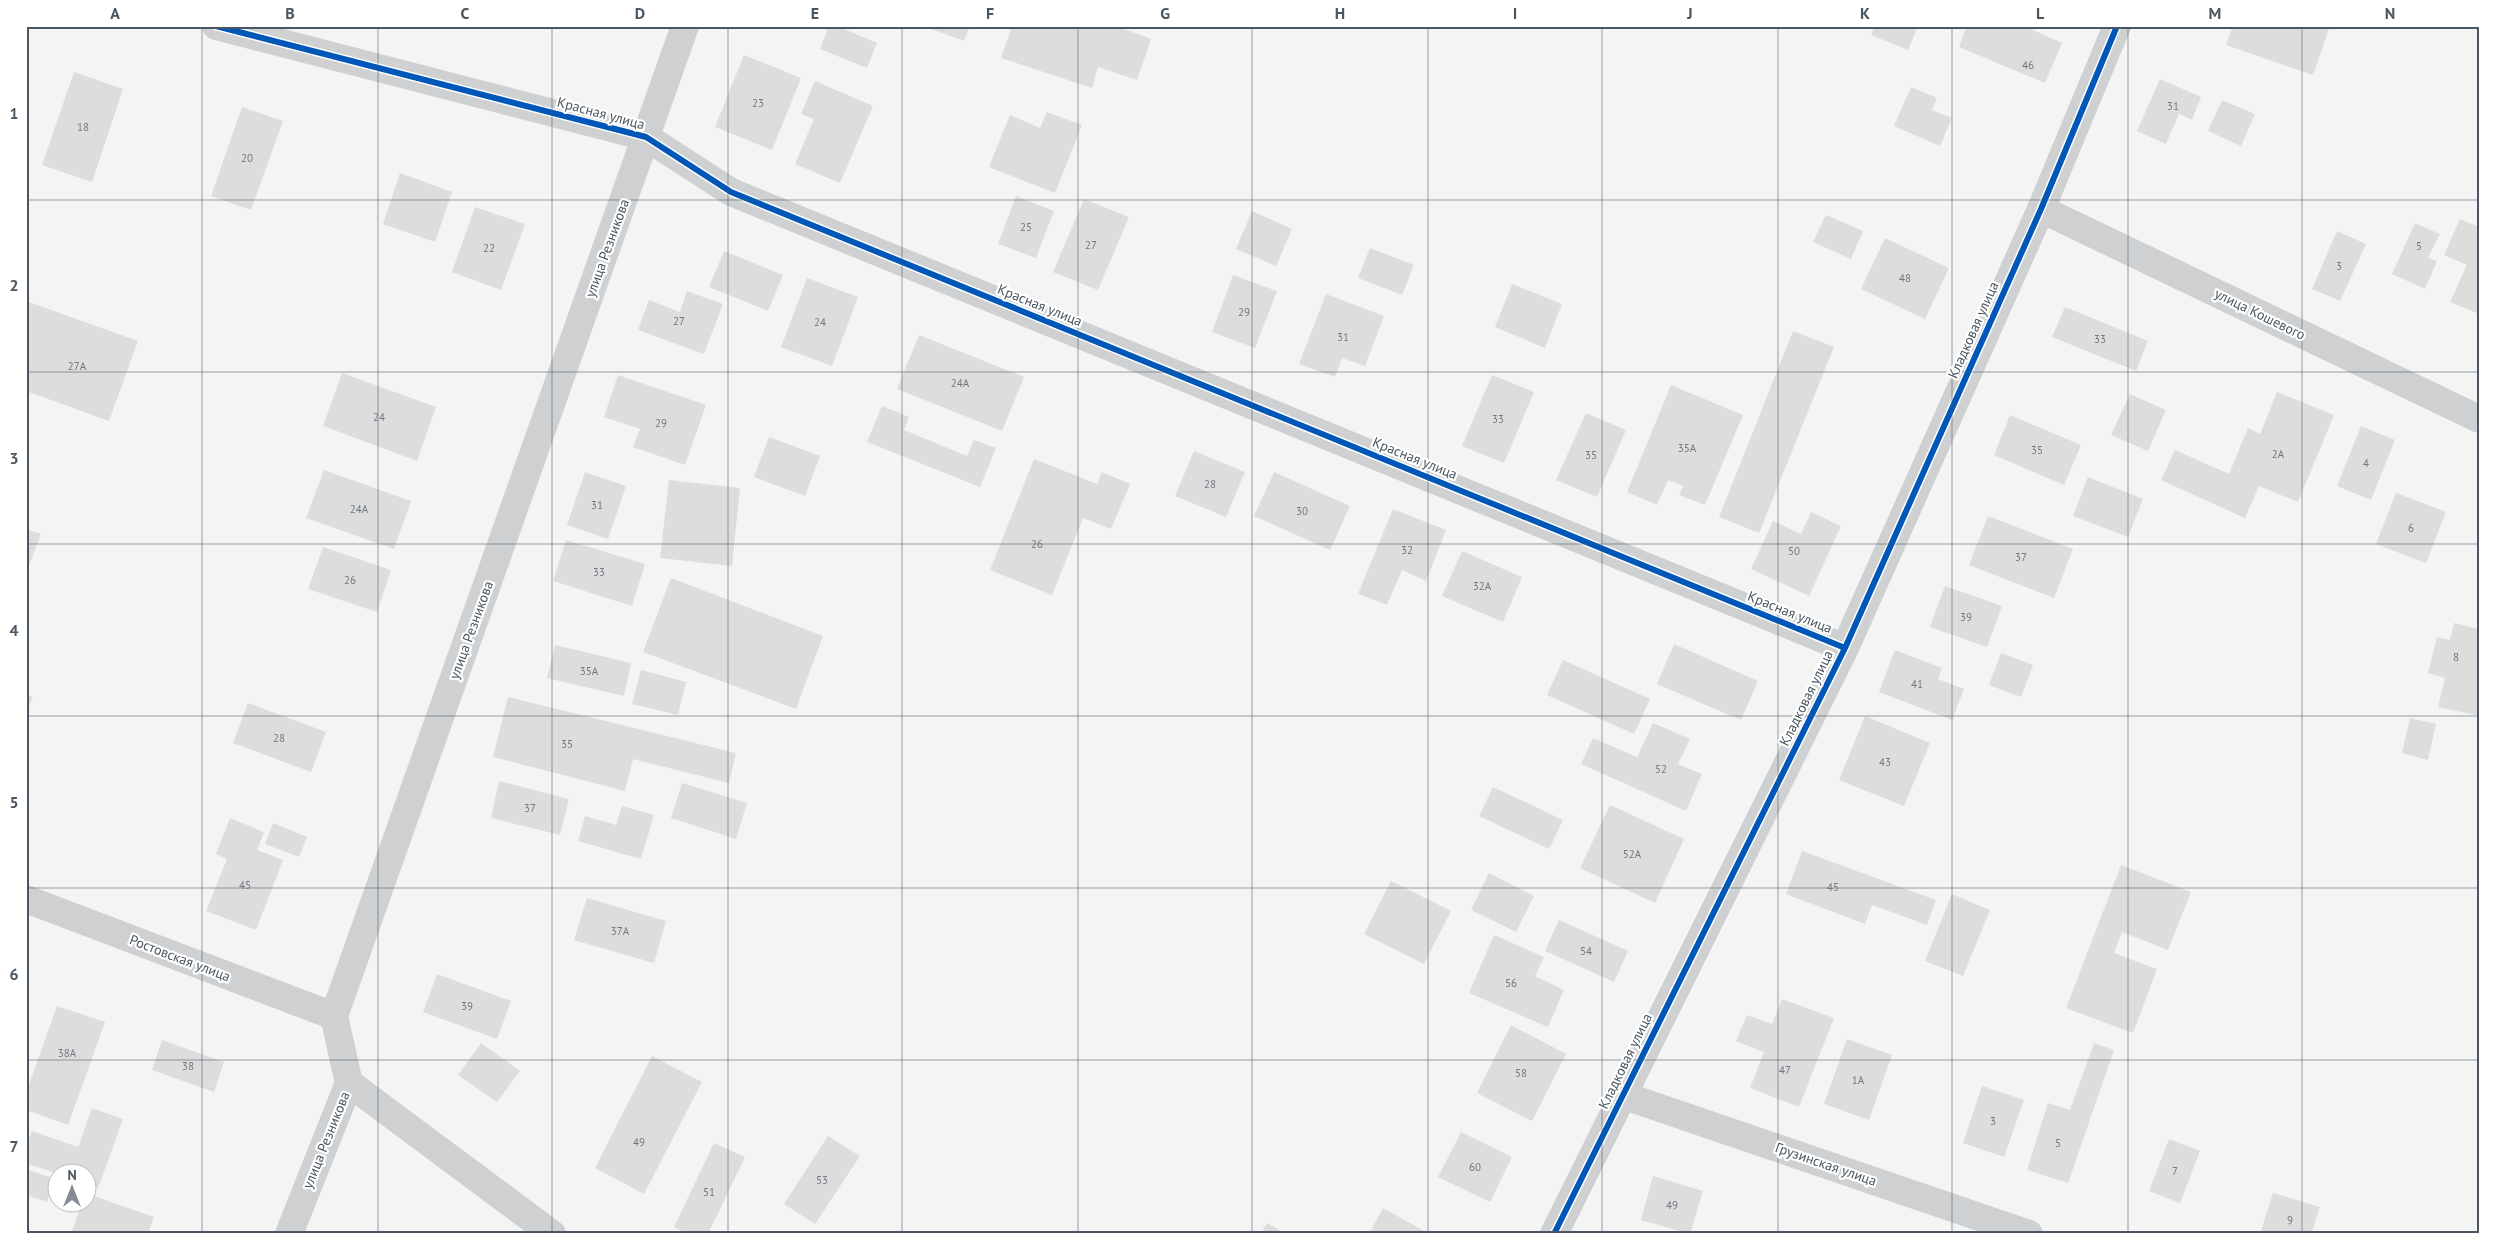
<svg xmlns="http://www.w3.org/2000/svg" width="2505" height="1260" viewBox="0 0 2505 1260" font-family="'PT Sans',sans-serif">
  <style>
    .building { fill: #ddddde }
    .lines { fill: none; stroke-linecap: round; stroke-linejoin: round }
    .minor { stroke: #ced0d2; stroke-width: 28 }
    .cycleway-casing { stroke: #fff; stroke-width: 9 }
    .cycleway { stroke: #0057b8; stroke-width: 6 }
    .grid { fill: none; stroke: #4a5661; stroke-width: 1; stroke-opacity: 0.55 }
    .labels { text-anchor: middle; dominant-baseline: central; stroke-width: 4.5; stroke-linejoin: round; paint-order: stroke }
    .number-label { font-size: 11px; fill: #707881 }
    .street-label { font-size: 14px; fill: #4a5661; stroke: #fff }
    .neatline { fill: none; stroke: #4a5661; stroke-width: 2 }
    .grid-label { font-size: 16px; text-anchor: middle; font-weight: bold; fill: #4a5661 }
  </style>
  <rect width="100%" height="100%" fill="#f4f4f4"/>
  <path class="building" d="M829,26H837L877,43L867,68L820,49Z
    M923,26H970L964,41Z
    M1012,26H1116L1151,39L1137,80L1098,67L1092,88L1001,58Z
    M1875,26H1918L1908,50L1871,35Z
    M1967,26H2024L2062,43L2045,83L1959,47Z
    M2233,26H2330L2313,75L2226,45Z
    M744,55L801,78L772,150L715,127Z
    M74,72L123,89L92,182L42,165Z
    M2160,79L2201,97L2192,120L2179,114L2166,144L2137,131Z
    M815,81L873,106L840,183L795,164L814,119L801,114Z
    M1911,87L1937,98L1932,110L1952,118L1940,146L1894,126Z
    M2222,100L2255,114L2241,146L2208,131Z
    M242,107L283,121L251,210L211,196Z
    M1047,112L1082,125L1055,193L989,167L1010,115L1040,128Z
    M400,173L452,192L435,242L383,224Z
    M1016,196L1054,211L1036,258L998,244Z
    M1084,199L1129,217L1098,290L1053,272Z
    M475,207L525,224L501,290L452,272Z
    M1252,211L1292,229L1276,266L1236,249Z
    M1826,215L1863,231L1851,259L1813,242Z
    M2460,219L2479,227V314L2450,302L2467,265L2444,255Z
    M2415,223L2440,234L2428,258L2437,261L2425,289L2392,274Z
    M2337,231L2366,244L2340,301L2312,289Z
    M1885,238L1949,268L1925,319L1861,289Z
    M1370,248L1414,265L1402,295L1358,278Z
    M724,251L783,275L768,311L709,287Z
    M1233,275L1277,291L1255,348L1212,332Z
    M807,278L858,297L832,366L781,347Z
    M1512,284L1562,304L1545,348L1495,327Z
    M687,291L723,304L704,354L638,330L649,300L680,312Z
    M1326,294L1384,316L1365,366L1342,358L1335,377L1299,364Z
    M26,301L138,341L109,421L26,391Z
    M2065,307L2148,341L2136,371L2052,337Z
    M1793,331L1834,347L1759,533L1719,517Z
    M919,335L1024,377L1002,431L897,389Z
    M342,373L436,407L417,461L323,426Z
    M618,375L706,405L685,465L633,447L640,429L604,417Z
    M1492,375L1534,392L1504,463L1462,446Z
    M1671,385L1743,415L1705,505L1679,495L1683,486L1668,480L1657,505L1627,492Z
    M2277,392L2334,415L2298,502L2259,486L2245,518L2161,480L2175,450L2229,474L2248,428L2260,434Z
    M2130,394L2166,410L2148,451L2111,435Z
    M882,406L909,417L904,430L967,456L974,440L996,448L980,487L867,442Z
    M1586,413L1626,430L1597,497L1556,480Z
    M2010,415L2081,445L2064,485L1994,455Z
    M2361,426L2395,440L2371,500L2337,486Z
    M769,437L820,456L805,496L754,477Z
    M1194,451L1245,472L1226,517L1175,496Z
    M1034,459L1097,484L1102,472L1130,484L1111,529L1083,518L1052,595L990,570Z
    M324,470L411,501L394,549L306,518Z
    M585,472L626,486L608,539L567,525Z
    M1274,472L1350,506L1330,550L1254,516Z
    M2088,477L2143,499L2128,537L2073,516Z
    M669,480L740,488L732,566L660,558Z
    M2396,493L2446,512L2426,563L2376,544Z
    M1393,509L1446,530L1426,581L1402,570L1387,605L1358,594Z
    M1811,512L1841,526L1809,596L1751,569L1773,521L1801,534Z
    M1988,516L2073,549L2054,598L1969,565Z
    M26,529L41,534L26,573Z
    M566,540L645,564L632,606L553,581Z
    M323,547L391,570L377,612L308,589Z
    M1462,551L1522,577L1503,622L1442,596Z
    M671,578L823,636L796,709L643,652Z
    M1945,586L2002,606L1987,647L1930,627Z
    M2454,623L2479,629V716L2438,707L2445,678L2428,673L2437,637L2450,640Z
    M1674,644L1758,681L1741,720L1657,684Z
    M555,645L631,663L624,696L547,678Z
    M1895,650L1942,668L1938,679L1964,689L1952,720L1879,692Z
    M2001,653L2033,665L2021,697L1989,685Z
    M1563,660L1650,699L1634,734L1547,695Z
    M641,670L686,682L678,715L632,704Z
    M26,694L33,697L26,714Z
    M508,697L736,753L729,783L633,759L625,791L493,757Z
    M248,703L326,732L311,772L233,743Z
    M1865,716L1930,743L1904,806L1839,780Z
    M2410,718L2436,724L2428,760L2402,753Z
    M1653,723L1690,739L1678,764L1702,774L1686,811L1581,764L1593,738L1637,757Z
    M499,781L569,799L560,835L491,818Z
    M682,783L747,803L736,839L671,818Z
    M1493,787L1563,820L1549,849L1479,816Z
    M1610,805L1684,839L1655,903L1580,868Z
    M622,806L654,815L641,859L578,841L585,816L616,825Z
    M230,818L264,832L257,850L283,860L256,930L206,911L227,859L216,854Z
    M273,823L307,837L299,857L265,844Z
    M1802,851L1936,900L1927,925L1872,905L1865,924L1786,894Z
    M2121,865L2191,892L2168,950L2122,932L2114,953L2157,969L2133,1033L2066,1008Z
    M1489,873L1534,896L1516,932L1471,910Z
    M1391,881L1451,911L1424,964L1364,934Z
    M1952,894L1990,910L1963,976L1925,961Z
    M587,898L666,921L654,963L574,940Z
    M1559,920L1628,951L1614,982L1545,951Z
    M1494,935L1544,957L1535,976L1564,990L1548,1027L1469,993Z
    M437,974L511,1001L497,1039L423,1012Z
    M1782,999L1834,1018L1799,1107L1750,1088L1764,1052L1736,1041L1747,1015L1772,1024Z
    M57,1006L105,1022L68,1125L26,1110V1093Z
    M1511,1025L1566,1054L1532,1121L1477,1093Z
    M1847,1039L1892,1055L1869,1120L1824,1104Z
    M162,1040L224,1062L214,1092L152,1070Z
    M481,1043L520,1071L497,1102L458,1075Z
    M2094,1043L2114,1050L2068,1183L2027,1170L2048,1103L2070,1110Z
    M652,1056L702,1082L644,1194L595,1168Z
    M1982,1086L2024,1100L2004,1157L1963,1143Z
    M92,1108L123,1119L98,1188L88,1184V1172L58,1174L26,1163V1147L32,1131L78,1147Z
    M1461,1132L1512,1157L1490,1202L1438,1177Z
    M828,1136L860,1156L815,1224L784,1204Z
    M2169,1139L2200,1151L2180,1203L2149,1191Z
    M714,1143L745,1157L708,1234H688L674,1227Z
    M26,1169L55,1179L47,1202L26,1195Z
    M1653,1176L1703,1191L1690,1234L1641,1220Z
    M2273,1193L2320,1207L2311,1234H2260Z
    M88,1194L154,1217L148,1234H71L82,1202H88Z
    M1383,1208L1428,1233L1369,1234Z
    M1267,1223L1286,1234H1261Z"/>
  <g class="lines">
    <path class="minor" d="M216,26L646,137L731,192L1845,648
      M2041,209L2479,419
      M26,899L334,1016
      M349,1083L552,1234
      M1622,1095L2029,1234
      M289,1234L349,1083L334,1016L685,26
      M1554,1234L1845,648L2041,209L2117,26"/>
    <defs>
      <path id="cycleway" d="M216,26L646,137L731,192L1845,648
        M1554,1234L1845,648L2041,209L2117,26"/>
    </defs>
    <use href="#cycleway" class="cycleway-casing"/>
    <use href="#cycleway" class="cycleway"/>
  </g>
  <path class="grid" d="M202,26V1234M378,26V1234M552,26V1234M728,26V1234M902,26V1234M1078,26V1234M1252,26V1234M1428,26V1234M1602,26V1234M1778,26V1234M1952,26V1234M2128,26V1234M2302,26V1234M26,200H2479M26,372H2479M26,544H2479M26,716H2479M26,888H2479M26,1060H2479"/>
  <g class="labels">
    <g class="number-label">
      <text x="2028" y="65">46</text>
      <text x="758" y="103">23</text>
      <text x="2173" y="106">31</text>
      <text x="83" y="127">18</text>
      <text x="247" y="158">20</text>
      <text x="1026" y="227">25</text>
      <text x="1091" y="245">27</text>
      <text x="2419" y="246">5</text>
      <text x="489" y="248">22</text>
      <text x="2339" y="266">3</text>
      <text x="1905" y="278">48</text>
      <text x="1244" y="312">29</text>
      <text x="679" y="321">27</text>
      <text x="820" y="322">24</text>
      <text x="1343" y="337">31</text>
      <text x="2100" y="339">33</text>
      <text x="77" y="366">27А</text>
      <text x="960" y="383">24А</text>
      <text x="379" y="417">24</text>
      <text x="1498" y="419">33</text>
      <text x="661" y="423">29</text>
      <text x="1687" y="448">35А</text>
      <text x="2037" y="450">35</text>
      <text x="2278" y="454">2А</text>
      <text x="1591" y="455">35</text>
      <text x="2366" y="463">4</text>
      <text x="1210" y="484">28</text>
      <text x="597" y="505">31</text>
      <text x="359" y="509">24А</text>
      <text x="1302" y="511">30</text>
      <text x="2411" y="528">6</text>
      <text x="1037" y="544">26</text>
      <text x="1407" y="550">32</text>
      <text x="1794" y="551">50</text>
      <text x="2021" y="557">37</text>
      <text x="599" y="572">33</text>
      <text x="350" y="580">26</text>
      <text x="1482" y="586">32А</text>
      <text x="1966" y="617">39</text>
      <text x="2456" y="657">8</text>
      <text x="589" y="671">35А</text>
      <text x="1917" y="684">41</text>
      <text x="279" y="738">28</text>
      <text x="567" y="744">35</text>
      <text x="1885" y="762">43</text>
      <text x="1661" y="769">52</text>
      <text x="530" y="808">37</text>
      <text x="1632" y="854">52А</text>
      <text x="245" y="885">45</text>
      <text x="1833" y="887">45</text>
      <text x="620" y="931">37А</text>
      <text x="1586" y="951">54</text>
      <text x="1511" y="983">56</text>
      <text x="467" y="1006">39</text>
      <text x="67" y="1053">38А</text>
      <text x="188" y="1066">38</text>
      <text x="1785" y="1070">47</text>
      <text x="1521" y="1073">58</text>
      <text x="1858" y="1080">1А</text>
      <text x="1993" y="1121">3</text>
      <text x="639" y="1142">49</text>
      <text x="2058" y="1143">5</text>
      <text x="1475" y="1167">60</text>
      <text x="2175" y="1171">7</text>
      <text x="822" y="1180">53</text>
      <text x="709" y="1192">51</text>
      <text x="1672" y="1205">49</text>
      <text x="2290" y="1220">9</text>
    </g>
    <g class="street-label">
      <text transform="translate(601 113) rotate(15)">Красная улица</text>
      <text transform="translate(607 248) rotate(-70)">улица Резникова</text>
      <text transform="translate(1040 305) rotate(22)">Красная улица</text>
      <text transform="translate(2260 314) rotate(26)">улица Кошевого</text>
      <text transform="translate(1973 330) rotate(-66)">Кладковая улица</text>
      <text transform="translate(1415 458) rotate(22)">Красная улица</text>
      <text transform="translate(1790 612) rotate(22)">Красная улица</text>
      <text transform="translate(471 630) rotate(-70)">улица Резникова</text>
      <text transform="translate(1806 698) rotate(-64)">Кладковая улица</text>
      <text transform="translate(180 958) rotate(21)">Ростовская улица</text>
      <text transform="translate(1625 1061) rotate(-64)">Кладковая улица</text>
      <text transform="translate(326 1140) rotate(-68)">улица Резникова</text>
      <text transform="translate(1826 1164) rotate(19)">Грузинская улица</text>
    </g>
  </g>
  <rect width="2505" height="1260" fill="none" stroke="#ffffff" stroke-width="55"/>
  <g transform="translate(72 1188)"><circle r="24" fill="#ffffff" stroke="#b7bbc0"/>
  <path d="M0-4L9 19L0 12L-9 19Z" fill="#868d94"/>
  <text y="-8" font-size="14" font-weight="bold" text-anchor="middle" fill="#4a5661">N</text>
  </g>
  <rect x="28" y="28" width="2450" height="1204" class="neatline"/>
  <g class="grid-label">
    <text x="115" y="19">A</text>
    <text x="290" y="19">B</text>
    <text x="465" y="19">C</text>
    <text x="640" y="19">D</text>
    <text x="815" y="19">E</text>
    <text x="990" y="19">F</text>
    <text x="1165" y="19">G</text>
    <text x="1340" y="19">H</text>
    <text x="1515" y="19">I</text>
    <text x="1690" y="19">J</text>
    <text x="1865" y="19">K</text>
    <text x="2040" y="19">L</text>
    <text x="2215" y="19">M</text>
    <text x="2390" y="19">N</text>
    <text x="14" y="119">1</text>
    <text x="14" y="291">2</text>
    <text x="14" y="464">3</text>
    <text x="14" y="636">4</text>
    <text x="14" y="808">5</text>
    <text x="14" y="980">6</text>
    <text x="14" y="1152">7</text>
  </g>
</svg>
